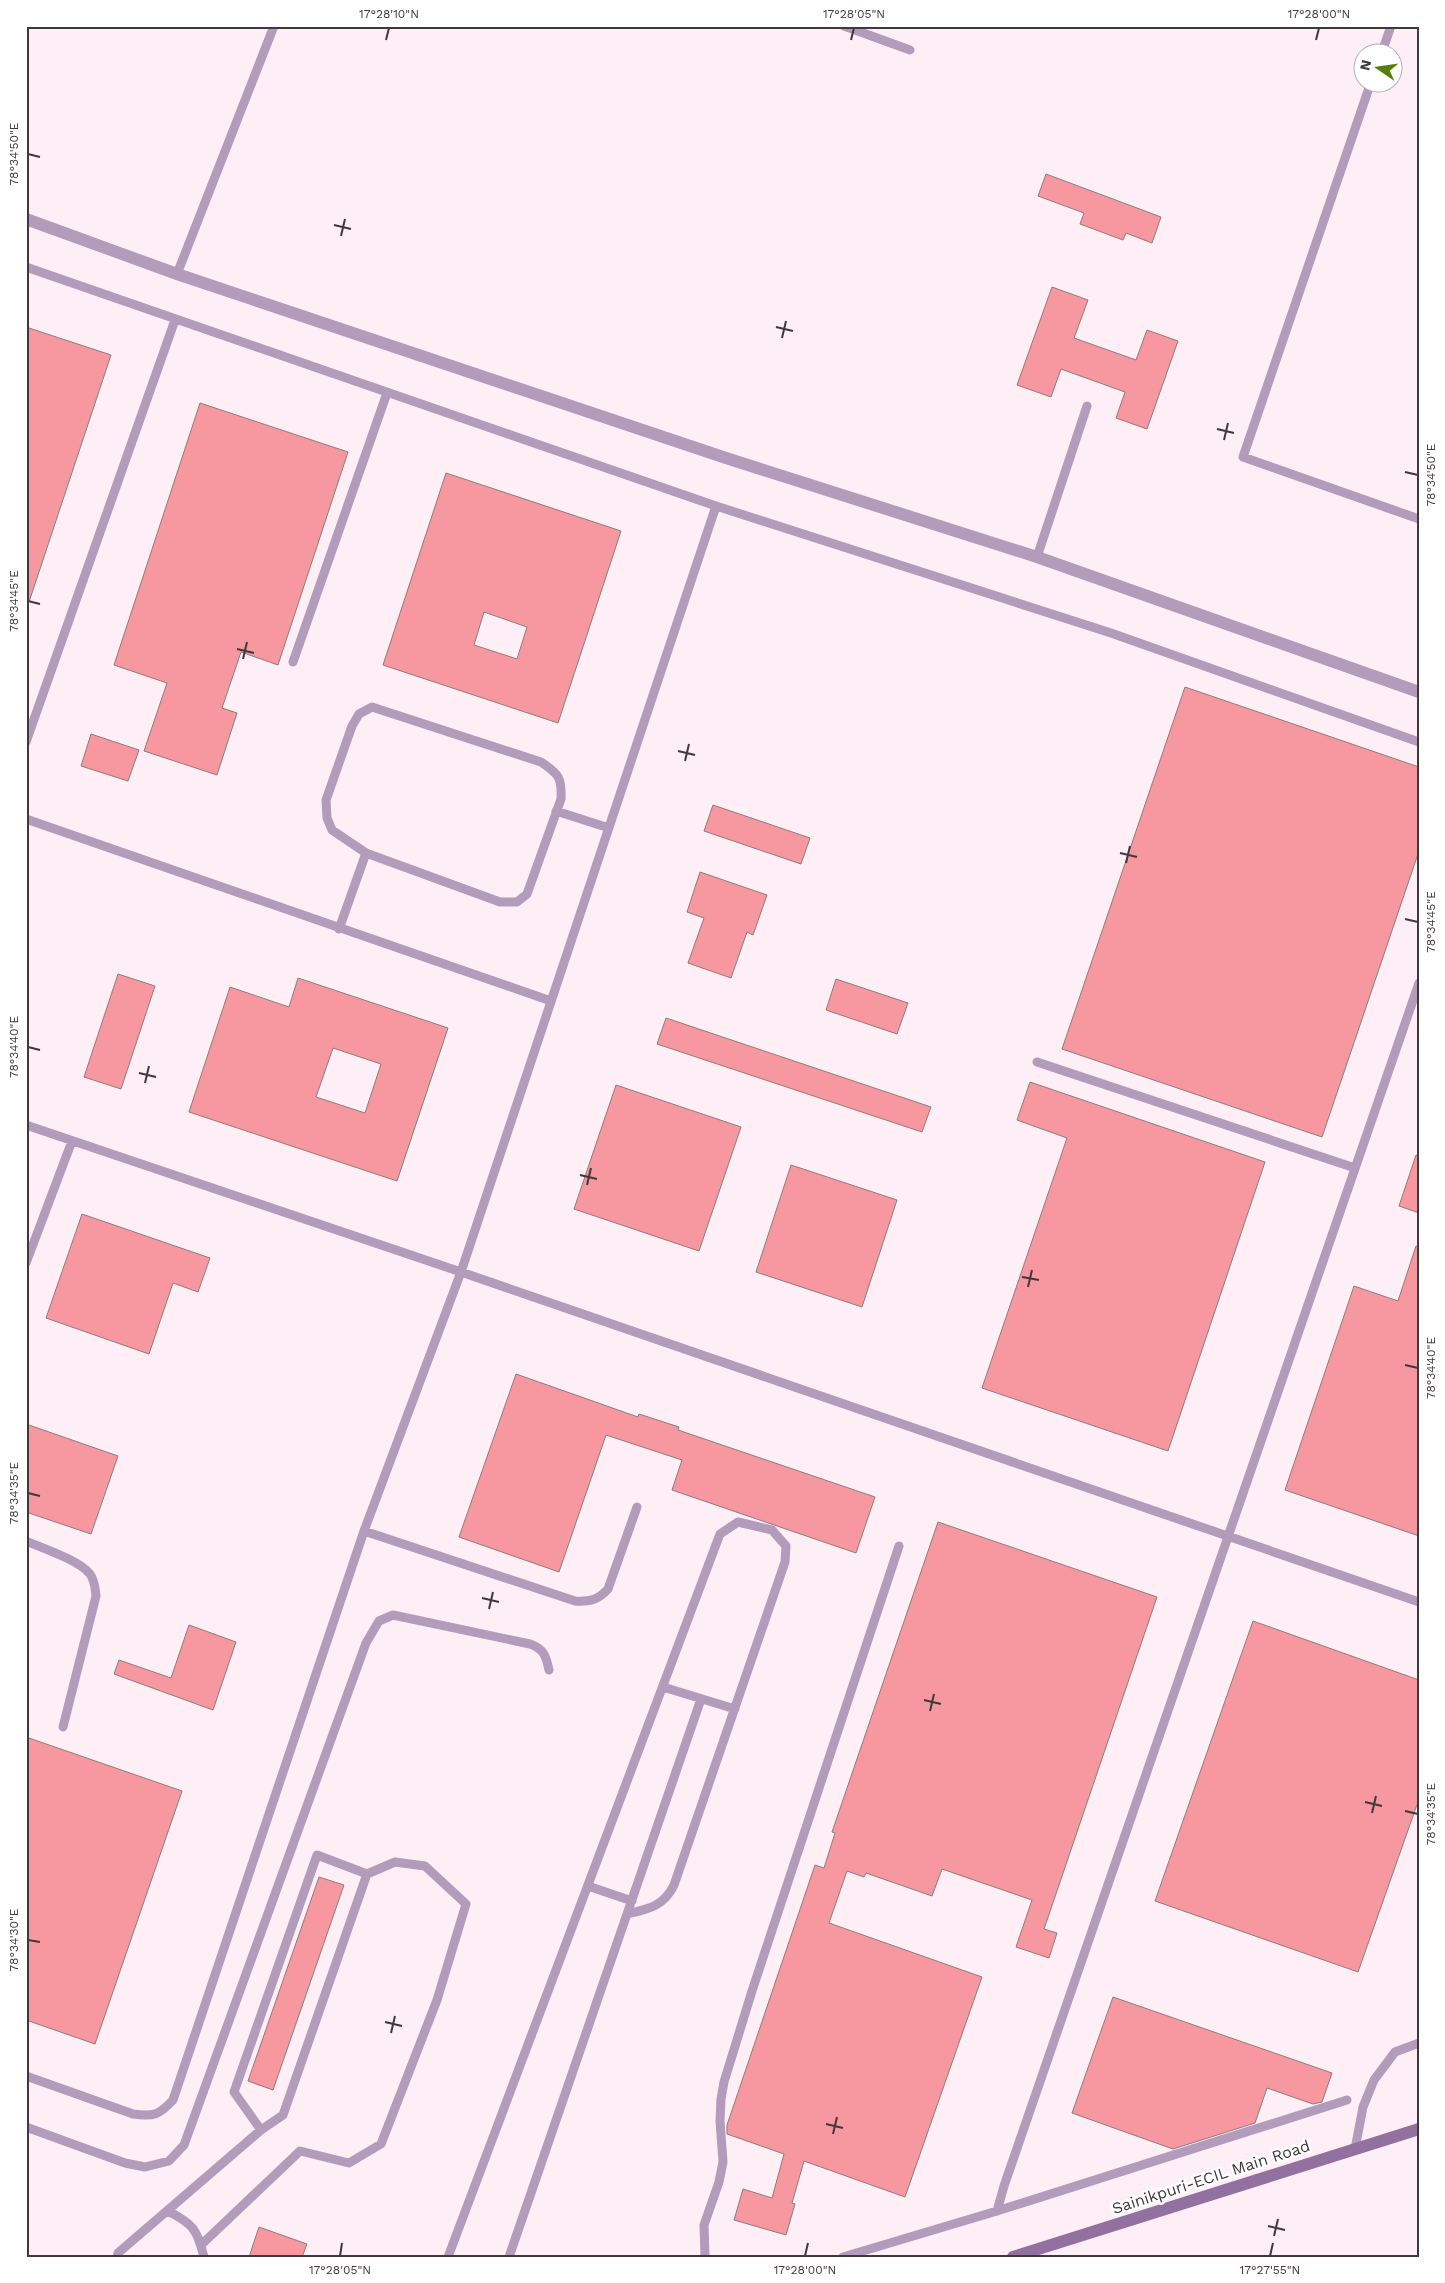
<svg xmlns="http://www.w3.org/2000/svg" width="1445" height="2283" viewBox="0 0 1445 2283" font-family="'Work Sans',sans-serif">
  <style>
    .building { fill: #f797a0; stroke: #8f7b7c; fill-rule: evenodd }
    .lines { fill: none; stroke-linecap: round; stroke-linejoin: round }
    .lane { stroke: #b29bbb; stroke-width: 9 }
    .street { stroke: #b29bbb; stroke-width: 12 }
    .secondary { stroke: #92709f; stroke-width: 12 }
    .ticks { fill: none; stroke: #40393c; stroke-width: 2 }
    .labels { text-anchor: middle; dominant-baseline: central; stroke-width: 5; stroke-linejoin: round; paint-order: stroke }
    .street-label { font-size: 16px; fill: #40393c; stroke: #fff }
    .neatline { fill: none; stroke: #40393c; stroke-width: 2 }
    .ticks-label { font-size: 12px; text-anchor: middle; fill: #40393c }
  </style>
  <rect width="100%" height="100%" fill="#feeef6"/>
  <path class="building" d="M1046,174L1161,217L1152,243L1126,233L1123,240L1080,224L1084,213L1038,196Z
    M1052,287L1088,300L1074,338L1136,360L1147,330L1178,341L1147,429L1116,418L1125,392L1061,369L1051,397L1017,385Z
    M26,327L111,355L29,602H26Z
    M200,403L348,452L278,665L241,652L222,708L237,713L217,775L144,751L167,683L114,665Z
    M446,473L621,531L558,723L383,665ZM484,612L527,627L517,659L474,645Z
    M1185,687L1419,767V851L1322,1137L1062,1049Z
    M91,734L139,750L128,781L81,766Z
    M713,805L810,838L801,864L704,831Z
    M700,872L767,895L753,935L747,932L731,978L688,963L704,918L687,912Z
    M118,974L155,986L121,1089L84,1077Z
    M298,978L448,1028L397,1181L189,1112L230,987L289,1007ZM333,1048L381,1064L365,1113L316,1097Z
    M836,979L908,1003L897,1034L826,1010Z
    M666,1018L931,1107L922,1132L657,1044Z
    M1030,1082L1265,1162L1168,1451L982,1388L1067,1138L1017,1120Z
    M616,1085L741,1127L699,1251L574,1209Z
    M1416,1155L1419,1156V1213L1399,1206Z
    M791,1165L897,1200L862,1307L756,1272Z
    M82,1214L210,1258L198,1292L173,1283L149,1354L46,1318Z
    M1416,1246L1419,1247V1536L1285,1490L1354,1286L1398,1301Z
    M516,1374L638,1417L639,1414L679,1427L678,1430L875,1497L856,1553L672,1490L682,1460L606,1435L559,1572L459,1537Z
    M26,1424L118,1456L91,1534L26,1512Z
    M938,1522L1157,1597L1044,1929L1057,1933L1049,1958L1016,1947L1032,1900L942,1869L932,1896L866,1873L864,1877L847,1871L829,1923L982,1977L905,2197L804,2161L792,2203L795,2204L786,2235L734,2220L743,2189L772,2198L784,2154L727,2134V2125L815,1865L824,1868L835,1833L832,1832Z
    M1253,1621L1419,1680V1799L1358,1972L1155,1901Z
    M189,1625L236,1642L213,1710L114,1674L119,1660L171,1678Z
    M26,1737L182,1791L95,2044L26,2020Z
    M319,1877L344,1885L273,2090L248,2081Z
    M1113,1997L1332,2073L1322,2102L1313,2104L1267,2088L1255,2123L1173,2149L1072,2113Z
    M259,2227L307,2244L302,2257H249Z"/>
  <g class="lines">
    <path class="lane" d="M844,26L910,50
      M1382,52L1391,26
      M1371,82L1243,457L1419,519
      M26,267L716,506L1111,633L1419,742
      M177,274L274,26
      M1037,557L1087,406
      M293,662L387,393
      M26,742L175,320
      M556,811L609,828
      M26,819L551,1001
      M339,929L366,853L500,902H517L527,894L561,799C562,778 559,774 541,762L372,707L359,714L352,726L326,800L327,818L332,830L366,853
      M1037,1062L1355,1168
      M26,1125L461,1272L1419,1602
      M26,1263L72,1141
      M364,1531L575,1601C590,1602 598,1600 608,1589L637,1507
      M26,1541C42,1548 79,1560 90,1574C95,1581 95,1588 96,1596L63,1727
      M663,1687L735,1709
      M588,1886L632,1901
      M26,2076L133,2114C154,2117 159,2115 173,2100L364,1531L461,1272L716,506
      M26,2127L125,2163L145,2167L169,2161L184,2145L366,1643L379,1621L393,1615L530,1644C544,1649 546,1656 549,1670
      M1355,2149L1363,2107L1374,2080L1395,2052L1419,2043
      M168,2211C193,2224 197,2229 204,2257
      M997,2211L1004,2186L1419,983
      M201,2245L300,2151L349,2163L381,2144L437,2000L466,1904L425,1866L395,1862L367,1874L317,1855L234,2092L261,2130
      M117,2257L118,2253L261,2130L283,2115L367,1874
      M448,2257L720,1534L738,1522L772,1530L786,1546L785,1562L674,1885C664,1906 649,1909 627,1914
      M509,2257L701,1699
      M705,2257L704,2225L719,2182L723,2162L720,2121L721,2099L724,2082L752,1991L899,1546
      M843,2257L997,2211L1347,2100"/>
    <path class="street" d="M26,219L177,274L726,458L1037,557L1419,692"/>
    <path class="secondary" d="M1013,2257L1419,2129"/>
  </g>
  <path class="ticks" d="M386,40L389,28M851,40L854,28M1316,40L1319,28M28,154L40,157M334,225L351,229M341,236L345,219M776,327L793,331M782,338L786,321M1217,429L1234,433M1224,440L1228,423M1405,472L1418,475M28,601L40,604M237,649L254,653M243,659L247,642M678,751L695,755M685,761L689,744M1120,853L1137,857M1126,863L1130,846M1405,919L1418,922M28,1047L40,1050M139,1073L156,1077M145,1083L149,1066M580,1175L597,1179M587,1185L591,1168M1022,1277L1039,1280M1028,1287L1032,1270M1405,1365L1418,1368M28,1493L40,1496M482,1598L499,1602M489,1609L493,1592M924,1700L941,1704M930,1711L934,1694M1365,1802L1382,1806M1405,1811L1418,1814M1372,1813L1376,1796M28,1940L40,1942M385,2022L402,2026M391,2033L395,2016M826,2124L843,2128M833,2134L837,2117M1268,2226L1285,2230M1274,2236L1278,2219M340,2256L342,2243M805,2256L808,2243M1270,2256L1273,2243"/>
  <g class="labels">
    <g class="street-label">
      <text transform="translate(1211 2177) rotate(-18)">Sainikpuri-ECIL Main Road</text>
    </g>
  </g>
  <rect width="1445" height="2283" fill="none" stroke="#ffffff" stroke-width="55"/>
  <g transform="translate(1378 68) rotate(283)"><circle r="24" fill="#ffffff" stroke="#b3b0b1"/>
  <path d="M0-4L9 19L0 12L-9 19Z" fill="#557f02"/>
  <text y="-8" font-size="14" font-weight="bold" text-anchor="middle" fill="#40393c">N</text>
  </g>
  <rect x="28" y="28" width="1390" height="2228" class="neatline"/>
  <g class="ticks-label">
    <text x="389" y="18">17°28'10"N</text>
    <text x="854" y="18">17°28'05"N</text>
    <text x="1319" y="18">17°28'00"N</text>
    <text transform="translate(14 154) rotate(-90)" y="4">78°34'50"E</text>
    <text transform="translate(1431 475) rotate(-90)" y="4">78°34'50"E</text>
    <text transform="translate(14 601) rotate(-90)" y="4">78°34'45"E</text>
    <text transform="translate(1431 922) rotate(-90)" y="4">78°34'45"E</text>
    <text transform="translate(14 1047) rotate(-90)" y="4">78°34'40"E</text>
    <text transform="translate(1431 1368) rotate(-90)" y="4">78°34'40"E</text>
    <text transform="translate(14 1493) rotate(-90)" y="4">78°34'35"E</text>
    <text transform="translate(1431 1814) rotate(-90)" y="4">78°34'35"E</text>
    <text transform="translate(14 1940) rotate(-90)" y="4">78°34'30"E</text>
    <text x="340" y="2274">17°28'05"N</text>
    <text x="805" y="2274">17°28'00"N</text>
    <text x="1270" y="2274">17°27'55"N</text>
  </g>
</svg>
